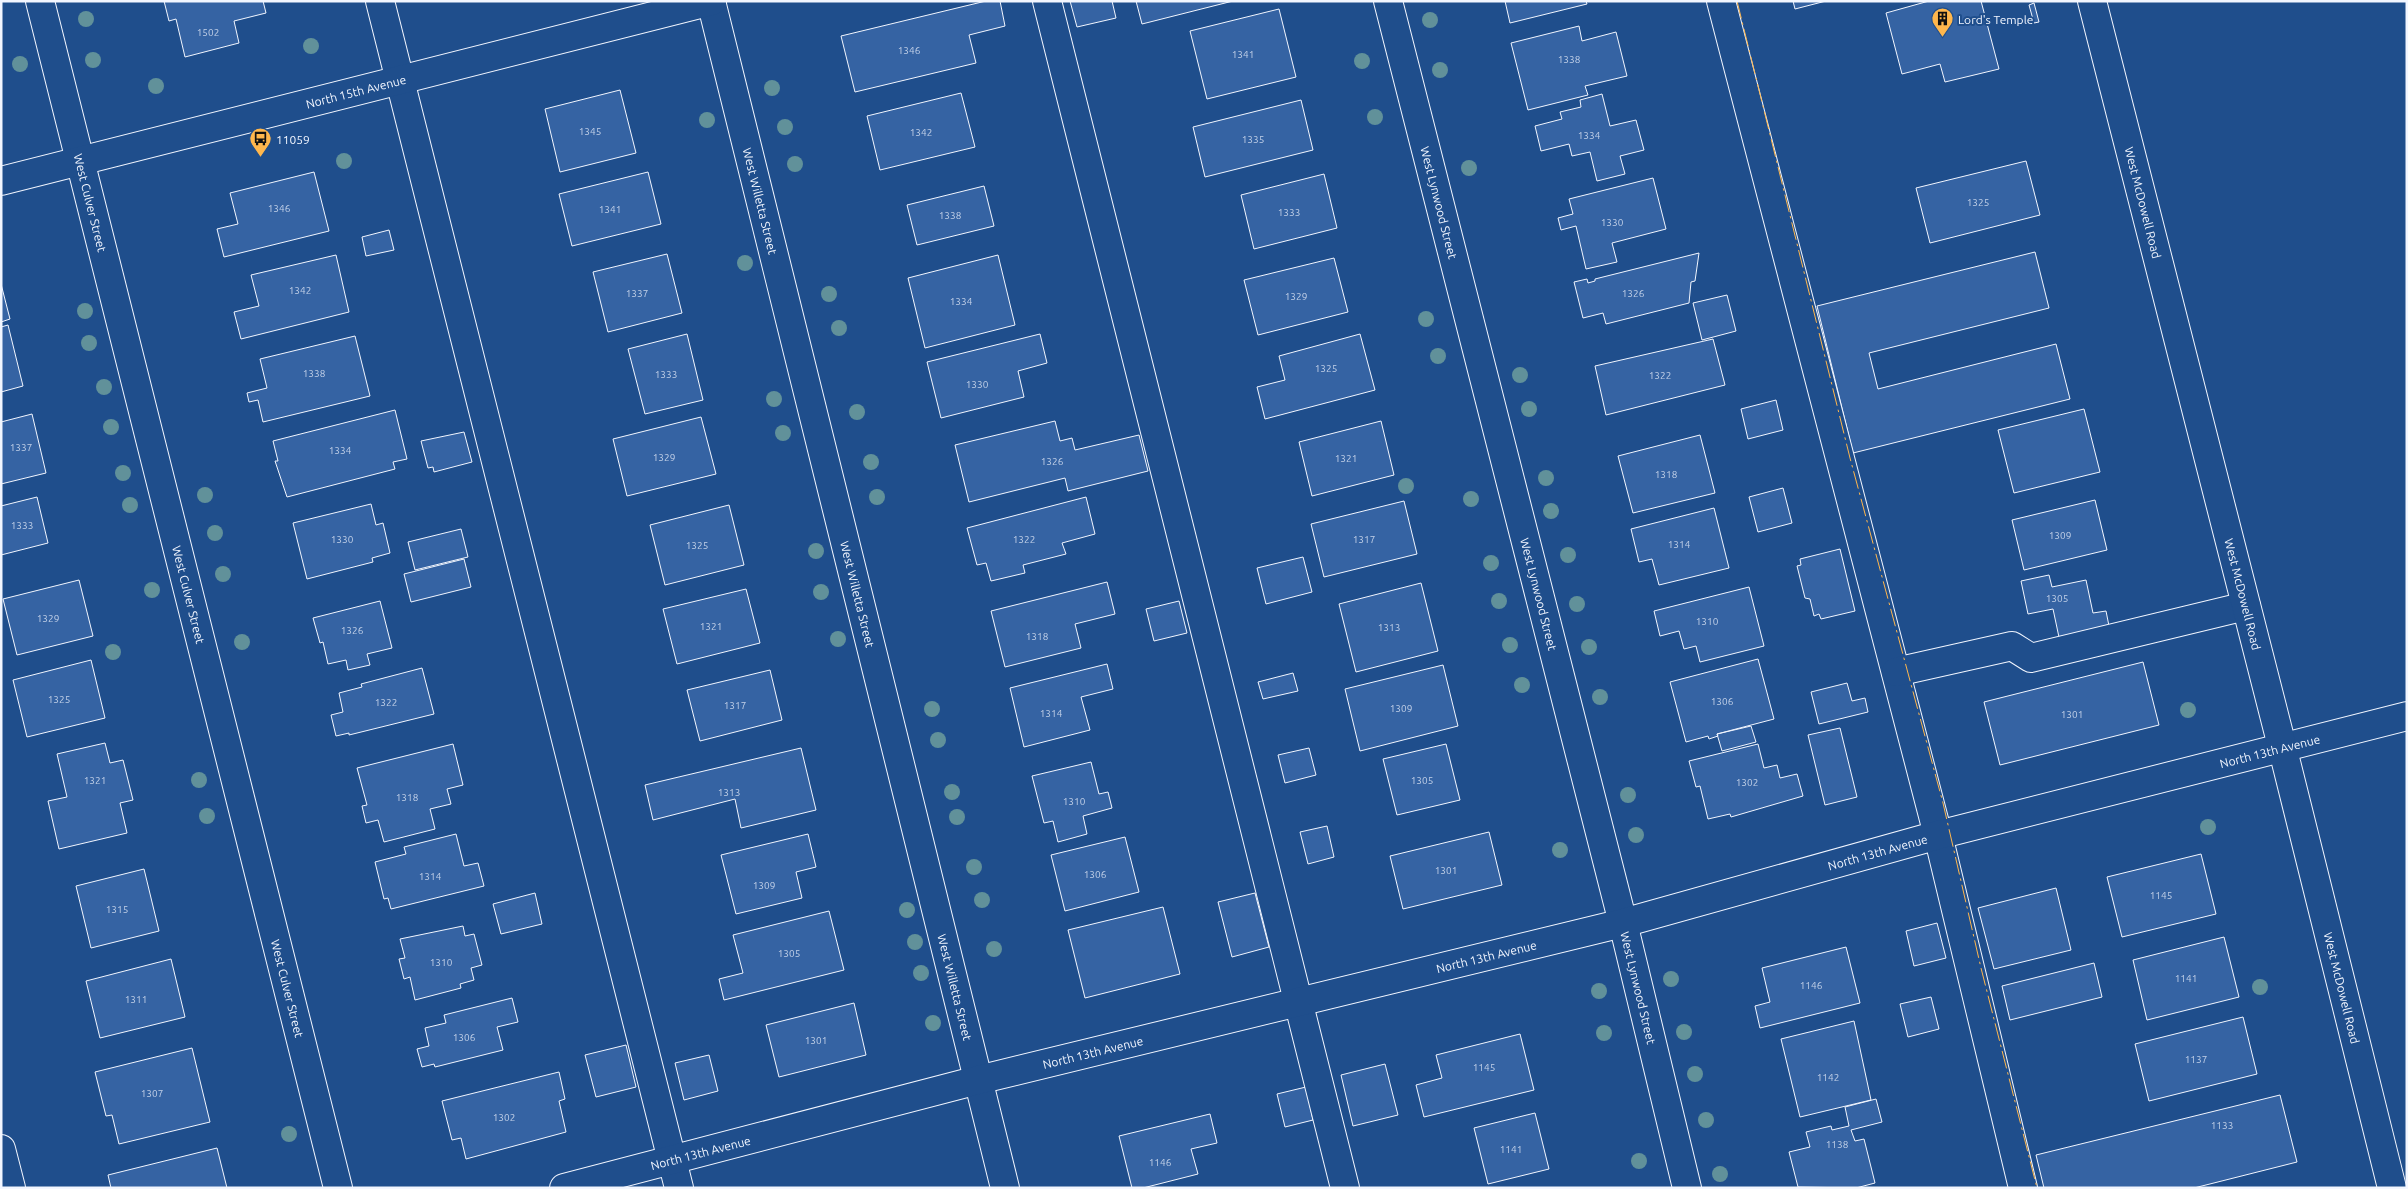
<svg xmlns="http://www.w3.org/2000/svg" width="2408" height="1189" viewBox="0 0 2408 1189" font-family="Ubuntu,sans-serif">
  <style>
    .building { fill: #3563a3; stroke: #f2f6ff }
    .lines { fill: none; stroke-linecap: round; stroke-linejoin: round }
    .minor-casing { stroke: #f2f6ff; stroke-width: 30 }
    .major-casing { stroke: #f2f6ff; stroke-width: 30 }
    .minor { stroke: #1f4e8c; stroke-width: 28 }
    .major { stroke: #1f4e8c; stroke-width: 28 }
    .power { stroke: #ffb74d; stroke-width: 1; stroke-dasharray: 18 4 2.5 4; stroke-linecap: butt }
    .tree { fill: #61919a }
    .labels { text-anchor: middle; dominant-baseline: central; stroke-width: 4; stroke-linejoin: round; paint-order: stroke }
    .number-label { font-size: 10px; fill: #c3d1e8 }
    .poi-label { font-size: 12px; fill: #f2f6ff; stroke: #1f4e8c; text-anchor: start }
    .street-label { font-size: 12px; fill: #f2f6ff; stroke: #1f4e8c }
  </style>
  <rect width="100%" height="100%" fill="#1f4e8c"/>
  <path class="building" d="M164,1H263L266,13L234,21L239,43L185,57L176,19L169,21Z
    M986,1H1000L1005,26L969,35L976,63L855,92L841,36Z
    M1070,1H1112L1116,18L1077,27Z
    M1136,1H1233L1142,24Z
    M1505,1H1586L1587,4L1510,23Z
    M1793,1H1826L1795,9Z
    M1929,1H1981L1999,69L1945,82L1940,64L1902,74L1886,13Z
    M2034,3L2039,22L2034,23L2029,5Z
    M1279,9L1296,77L1207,99L1190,31Z
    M1579,26L1582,41L1616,32L1627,76L1585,86L1588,95L1528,110L1511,43Z
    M620,90L636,153L560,172L545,109Z
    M961,93L975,147L880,170L867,116Z
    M1602,94L1610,126L1636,120L1644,150L1620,156L1625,174L1597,181L1590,152L1572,156L1569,144L1541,151L1535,126L1562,119L1560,112L1581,107L1580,100Z
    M1301,100L1313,150L1205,177L1193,127Z
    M2026,161L2040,215L1930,243L1916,188Z
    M314,172L329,231L224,257L217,229L238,224L230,193Z
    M648,172L661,224L572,246L559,194Z
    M1324,174L1337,228L1254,249L1241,195Z
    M1653,178L1666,229L1612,243L1617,262L1586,269L1576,226L1561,230L1558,218L1573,214L1569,199Z
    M984,186L994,226L917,245L907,205Z
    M389,230L394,250L366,256L362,237Z
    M2035,252L2049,308L1869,353L1878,389L2056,344L2070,399L1853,453L1817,306Z
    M1699,253L1695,281L1691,282L1689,303L1606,324L1603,313L1583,318L1574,282L1587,279L1588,283L1595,281V279Z
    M667,254L682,313L608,332L593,272Z
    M336,255L349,312L241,339L234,312L259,306L251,275Z
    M998,255L1015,325L925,348L908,278Z
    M1334,258L1348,312L1258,335L1244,280Z
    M1,284L10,319L1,322Z
    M1727,295L1736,331L1702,340L1693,303Z
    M8,325L23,386L1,392V327Z
    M687,334L703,400L645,414L628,349Z
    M1040,334L1047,363L1018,371L1024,397L941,418L927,362Z
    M1360,334L1375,390L1265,419L1257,387L1285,380L1279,356Z
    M355,336L370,396L263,422L258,400L249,402L247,393L267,388L260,359Z
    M1713,339L1725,385L1606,415L1595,366Z
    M1776,400L1783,430L1748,439L1741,409Z
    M2084,409L2100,472L2014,493L1998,430Z
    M395,410L407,459L393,462L395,469L287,497L275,461H278L273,441Z
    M32,414L46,473L1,484V422Z
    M701,417L716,474L627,496L613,439Z
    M1055,421L1060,441L1072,438L1075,450L1139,435L1148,471L1068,491L1065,478L969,502L955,445Z
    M1381,421L1394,475L1312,496L1299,442Z
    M464,432L472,462L434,472L433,467L428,468L421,441Z
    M1700,435L1715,493L1633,513L1618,456Z
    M1783,488L1792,523L1758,532L1749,497Z
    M37,497L48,543L1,555V506Z
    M1086,497L1095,534L1062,543L1066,554L1023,565L1025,573L991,581L986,563L977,565L967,528Z
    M2095,500L2107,550L2024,570L2012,520Z
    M1404,501L1417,554L1324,577L1311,524Z
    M371,504L376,525L383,523L390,553L372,558L373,562L307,579L293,523Z
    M729,505L744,565L665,585L650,525Z
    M1714,508L1729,568L1659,585L1652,559L1639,562L1631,529Z
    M461,529L468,557L415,570L408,542Z
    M1840,549L1855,611L1821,619L1819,614L1814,616L1810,599L1805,598L1797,566L1801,565L1800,559Z
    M1303,557L1312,592L1266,604L1257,568Z
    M464,559L471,587L411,602L404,574Z
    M2049,575L2052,587L2086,580L2093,613L2106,611L2110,631L2060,642L2053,609L2028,614L2021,581Z
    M79,580L93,636L17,655L3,599Z
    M1107,582L1115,614L1075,624L1081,648L1005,667L991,611Z
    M1421,583L1438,651L1356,672L1339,604Z
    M1749,587L1764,646L1700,662L1696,646L1684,649L1679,631L1660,636L1654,611Z
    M746,589L760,643L677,664L663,609Z
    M380,601L392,648L367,654L370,665L348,670L346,660L328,664L323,642L320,643L313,618Z
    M1179,601L1187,633L1154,641L1146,609Z
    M1758,659L1774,719L1717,734L1718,736L1709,739L1708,736L1686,742L1670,682Z
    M91,660L105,718L27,737L13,680Z
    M2143,662L2159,725L2000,765L1984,702Z
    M1107,664L1113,689L1081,697L1090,730L1024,747L1010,688Z
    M1443,665L1458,726L1360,751L1345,689Z
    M422,668L434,714L349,735V733L336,736L331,715L343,712L339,693L362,687L361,684Z
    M770,670L782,720L700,741L687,690Z
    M1293,673L1298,691L1263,699L1258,682Z
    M1847,683L1852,701L1865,698L1868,712L1819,724L1811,692Z
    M1751,726L1756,742L1722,751L1717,734Z
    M1840,728L1857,797L1825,805L1808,735Z
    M105,743L110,763L123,760L133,800L120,803L127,833L59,849L48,801L67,797L57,754Z
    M453,744L463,785L447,789L451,804L430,809L435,829L384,842L378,820L366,823L362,806L367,805L357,768Z
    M1446,744L1460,800L1397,815L1383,759Z
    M1758,744L1764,768L1777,765L1780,778L1797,774L1803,796L1731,817L1730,814L1708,819L1700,786L1696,787L1689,761Z
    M801,748L816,810L741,828L735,799L653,820L645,785Z
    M1309,748L1316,775L1285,783L1278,755Z
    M1091,762L1099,794L1108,792L1112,808L1083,816L1087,834L1058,842L1053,821L1044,823L1032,776Z
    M1327,826L1334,857L1308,864L1300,832Z
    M1489,832L1502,885L1403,909L1390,856Z
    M456,834L464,866L478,863L484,886L391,909L388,898L384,899L375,862L406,854L404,847Z
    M808,834L816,867L796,872L802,898L736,914L721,855Z
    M1125,837L1139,892L1065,911L1051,855Z
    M2201,854L2216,914L2122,937L2107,877Z
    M144,869L159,931L91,948L76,886Z
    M2056,888L2071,950L1994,969L1978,908Z
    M535,893L542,924L501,934L493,904Z
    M1255,893L1269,947L1232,957L1218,902Z
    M1163,907L1180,974L1085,998L1068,930Z
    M829,911L844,970L724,1000L719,979L743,973L733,935Z
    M1937,923L1946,958L1914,966L1906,931Z
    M463,926L465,936L474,934L482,965L471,968L474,980L460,984L461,988L415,1000L410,977L404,979L399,959L405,958L400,939Z
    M2224,937L2239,997L2147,1020L2133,960Z
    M1846,947L1860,1003L1760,1028L1755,1006L1770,1002L1762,968Z
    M171,959L185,1017L100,1038L86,981Z
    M2094,963L2102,997L2010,1020L2002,986Z
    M1931,997L1939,1029L1908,1037L1900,1004Z
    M512,998L518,1022L497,1027L503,1050L435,1067L434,1064L422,1067L417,1049L429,1046L425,1028L446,1023L444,1015Z
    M854,1003L866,1055L779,1077L766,1025Z
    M2243,1017L2257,1074L2149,1101L2135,1044Z
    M1854,1021L1871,1100L1800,1117L1781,1039Z
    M1520,1034L1534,1090L1424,1117L1416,1085L1442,1078L1436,1055Z
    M626,1045L636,1087L596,1097L585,1055Z
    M192,1048L210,1122L119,1144L112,1115L106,1116L95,1072Z
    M709,1055L718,1091L684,1100L675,1063Z
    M1385,1064L1398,1115L1353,1126L1341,1075Z
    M559,1072L565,1099L559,1101L566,1132L466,1159L461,1138L452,1140L442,1101Z
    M1306,1087L1313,1120L1285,1127L1277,1094Z
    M2280,1095L2297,1162L2194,1188H2044L2036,1155Z
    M1876,1099L1882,1122L1851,1130L1855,1141L1864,1139L1875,1183L1856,1188L1798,1187L1789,1152L1810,1147L1806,1132L1831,1126L1832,1130L1849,1126L1845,1107Z
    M1535,1113L1549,1169L1488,1184L1474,1128Z
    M1210,1114L1217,1143L1191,1149L1198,1174L1143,1188H1132L1119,1136Z
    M217,1148L227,1188H111L108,1175Z"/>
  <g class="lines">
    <defs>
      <g id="minor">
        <path id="s1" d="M40,1L338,1188"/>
        <path d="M380,1L679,1188"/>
        <path id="s2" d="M711,1L1005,1188"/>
        <path d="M1047,1L1345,1188"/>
        <path id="s3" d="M1388,1L1623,923L1687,1188"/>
        <path d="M1721,1L1938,835L2023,1188"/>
        <path id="s4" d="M1,181L712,1"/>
        <path d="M1896,672L2012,646L2031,658L2246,606"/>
        <path d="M1,1149L11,1188"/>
        <path id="s5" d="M564,1188L978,1080L1623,923L1938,835L2407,716"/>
      </g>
      <g id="major">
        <path id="s6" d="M2092,1L2282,746L2392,1188"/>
      </g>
    </defs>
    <use href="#minor" class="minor-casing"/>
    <use href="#major" class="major-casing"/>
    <use href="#minor" class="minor"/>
    <use href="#major" class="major"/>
    <path class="power" d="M1737,1L1850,458L1943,803L1981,968L2037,1188"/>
  </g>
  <g class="tree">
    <circle cx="86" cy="19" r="8"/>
    <circle cx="1430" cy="20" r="8"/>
    <circle cx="311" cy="46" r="8"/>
    <circle cx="93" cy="60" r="8"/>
    <circle cx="1362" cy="61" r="8"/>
    <circle cx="20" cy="64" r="8"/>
    <circle cx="1440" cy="70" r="8"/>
    <circle cx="156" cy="86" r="8"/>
    <circle cx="772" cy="88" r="8"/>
    <circle cx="1375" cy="117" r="8"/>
    <circle cx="707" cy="120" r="8"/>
    <circle cx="785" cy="127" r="8"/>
    <circle cx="344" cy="161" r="8"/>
    <circle cx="795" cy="164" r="8"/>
    <circle cx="1469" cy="168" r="8"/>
    <circle cx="745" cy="263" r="8"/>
    <circle cx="829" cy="294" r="8"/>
    <circle cx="85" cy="311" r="8"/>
    <circle cx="1426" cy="319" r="8"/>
    <circle cx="839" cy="328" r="8"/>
    <circle cx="89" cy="343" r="8"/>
    <circle cx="1438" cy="356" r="8"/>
    <circle cx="1520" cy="375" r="8"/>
    <circle cx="104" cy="387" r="8"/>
    <circle cx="774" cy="399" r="8"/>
    <circle cx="1529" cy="409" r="8"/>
    <circle cx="857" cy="412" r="8"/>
    <circle cx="111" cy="427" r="8"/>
    <circle cx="783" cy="433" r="8"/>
    <circle cx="871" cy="462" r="8"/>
    <circle cx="123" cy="473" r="8"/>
    <circle cx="1546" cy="478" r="8"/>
    <circle cx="1406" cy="486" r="8"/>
    <circle cx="205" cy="495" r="8"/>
    <circle cx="877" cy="497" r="8"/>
    <circle cx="1471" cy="499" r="8"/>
    <circle cx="130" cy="505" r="8"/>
    <circle cx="1551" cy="511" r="8"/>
    <circle cx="215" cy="533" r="8"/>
    <circle cx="816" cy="551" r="8"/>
    <circle cx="1568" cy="555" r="8"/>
    <circle cx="1491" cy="563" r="8"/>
    <circle cx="223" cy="574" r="8"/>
    <circle cx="152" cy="590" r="8"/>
    <circle cx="821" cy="592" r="8"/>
    <circle cx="1499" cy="601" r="8"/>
    <circle cx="1577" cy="604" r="8"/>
    <circle cx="838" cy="639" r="8"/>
    <circle cx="242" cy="642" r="8"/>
    <circle cx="1510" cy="645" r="8"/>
    <circle cx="1589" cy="647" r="8"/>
    <circle cx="113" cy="652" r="8"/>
    <circle cx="1522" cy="685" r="8"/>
    <circle cx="1600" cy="697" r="8"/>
    <circle cx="932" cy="709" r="8"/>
    <circle cx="2188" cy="710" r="8"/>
    <circle cx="938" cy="740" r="8"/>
    <circle cx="199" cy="780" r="8"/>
    <circle cx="952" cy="792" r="8"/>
    <circle cx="1628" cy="795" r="8"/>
    <circle cx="207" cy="816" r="8"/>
    <circle cx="957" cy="817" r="8"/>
    <circle cx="2208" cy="827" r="8"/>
    <circle cx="1636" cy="835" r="8"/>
    <circle cx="1560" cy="850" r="8"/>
    <circle cx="974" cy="867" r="8"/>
    <circle cx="982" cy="900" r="8"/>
    <circle cx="907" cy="910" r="8"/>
    <circle cx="915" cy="942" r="8"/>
    <circle cx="994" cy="949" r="8"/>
    <circle cx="921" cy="973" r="8"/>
    <circle cx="1671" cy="979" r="8"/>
    <circle cx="2260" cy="987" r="8"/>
    <circle cx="1599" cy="991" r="8"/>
    <circle cx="933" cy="1023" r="8"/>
    <circle cx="1684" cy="1032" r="8"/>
    <circle cx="1604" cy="1033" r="8"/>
    <circle cx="1695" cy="1074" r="8"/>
    <circle cx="1706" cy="1120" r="8"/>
    <circle cx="289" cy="1134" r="8"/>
    <circle cx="1639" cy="1161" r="8"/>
    <circle cx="1720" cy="1174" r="8"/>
  </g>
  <defs>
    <symbol id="building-pin" viewBox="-11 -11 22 30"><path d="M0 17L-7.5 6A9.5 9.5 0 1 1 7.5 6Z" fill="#ffb74d" stroke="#1f4e8c"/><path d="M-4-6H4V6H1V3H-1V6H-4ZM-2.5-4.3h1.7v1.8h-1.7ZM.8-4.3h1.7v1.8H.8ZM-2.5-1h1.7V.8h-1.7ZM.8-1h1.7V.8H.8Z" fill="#111"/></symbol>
    <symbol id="bus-pin" viewBox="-11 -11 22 30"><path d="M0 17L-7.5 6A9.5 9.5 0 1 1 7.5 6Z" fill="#ffb74d" stroke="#1f4e8c"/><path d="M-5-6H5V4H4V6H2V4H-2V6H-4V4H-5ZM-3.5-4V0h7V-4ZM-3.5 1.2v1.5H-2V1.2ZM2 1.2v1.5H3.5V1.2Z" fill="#111"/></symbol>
  </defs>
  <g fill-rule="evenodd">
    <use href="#building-pin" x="1930" y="6" width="25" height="34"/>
    <use href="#bus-pin" x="248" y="126" width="25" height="34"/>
  </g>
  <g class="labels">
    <g class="number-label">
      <text x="208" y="32">1502</text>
      <text x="909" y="50">1346</text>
      <text x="1243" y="54">1341</text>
      <text x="1569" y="59">1338</text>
      <text x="590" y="131">1345</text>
      <text x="921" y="132">1342</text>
      <text x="1589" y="135">1334</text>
      <text x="1253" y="139">1335</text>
      <text x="1978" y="202">1325</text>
      <text x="279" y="208">1346</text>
      <text x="610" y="209">1341</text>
      <text x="1289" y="212">1333</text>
      <text x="950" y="215">1338</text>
      <text x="1612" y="222">1330</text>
      <text x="300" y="290">1342</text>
      <text x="637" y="293">1337</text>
      <text x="1633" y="293">1326</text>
      <text x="1296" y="296">1329</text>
      <text x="961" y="301">1334</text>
      <text x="1326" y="368">1325</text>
      <text x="314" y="373">1338</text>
      <text x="666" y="374">1333</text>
      <text x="1660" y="375">1322</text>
      <text x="977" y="384">1330</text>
      <text x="21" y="447">1337</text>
      <text x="340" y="450">1334</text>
      <text x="664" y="457">1329</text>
      <text x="1346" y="458">1321</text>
      <text x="1052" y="461">1326</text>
      <text x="1666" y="474">1318</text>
      <text x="22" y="525">1333</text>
      <text x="2060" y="535">1309</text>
      <text x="342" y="539">1330</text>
      <text x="1024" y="539">1322</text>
      <text x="1364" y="539">1317</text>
      <text x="1679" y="544">1314</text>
      <text x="697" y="545">1325</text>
      <text x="2057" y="598">1305</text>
      <text x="48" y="618">1329</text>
      <text x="1707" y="621">1310</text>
      <text x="711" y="626">1321</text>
      <text x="1389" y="627">1313</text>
      <text x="352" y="630">1326</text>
      <text x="1037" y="636">1318</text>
      <text x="59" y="699">1325</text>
      <text x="1722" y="701">1306</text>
      <text x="386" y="702">1322</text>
      <text x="735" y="705">1317</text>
      <text x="1401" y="708">1309</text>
      <text x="1051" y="713">1314</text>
      <text x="2072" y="714">1301</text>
      <text x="95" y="780">1321</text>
      <text x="1422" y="780">1305</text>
      <text x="1747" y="782">1302</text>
      <text x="729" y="792">1313</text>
      <text x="407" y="797">1318</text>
      <text x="1074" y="801">1310</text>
      <text x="1446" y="870">1301</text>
      <text x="1095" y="874">1306</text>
      <text x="430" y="876">1314</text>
      <text x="764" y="885">1309</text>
      <text x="2161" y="895">1145</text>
      <text x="117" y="909">1315</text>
      <text x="789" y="953">1305</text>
      <text x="441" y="962">1310</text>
      <text x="2186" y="978">1141</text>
      <text x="1811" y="985">1146</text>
      <text x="136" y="999">1311</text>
      <text x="464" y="1037">1306</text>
      <text x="816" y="1040">1301</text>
      <text x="2196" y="1059">1137</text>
      <text x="1484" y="1067">1145</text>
      <text x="1828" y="1077">1142</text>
      <text x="152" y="1093">1307</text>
      <text x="504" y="1117">1302</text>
      <text x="2222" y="1125">1133</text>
      <text x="1837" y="1144">1138</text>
      <text x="1511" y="1149">1141</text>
      <text x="1160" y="1162">1146</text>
    </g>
    <g class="poi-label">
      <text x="1958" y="19">Lord's Temple</text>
      <text x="276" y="139">11059</text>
    </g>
    <g class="street-label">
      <text stroke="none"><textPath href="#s4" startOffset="366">North 15th Avenue</textPath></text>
      <text stroke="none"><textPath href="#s2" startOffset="206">West Willetta Street</textPath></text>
      <text stroke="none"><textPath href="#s1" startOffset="208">West Culver Street</textPath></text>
      <text stroke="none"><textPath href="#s3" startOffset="208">West Lynwood Street</textPath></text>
      <text stroke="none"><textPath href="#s6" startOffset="208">West McDowell Road</textPath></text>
      <text stroke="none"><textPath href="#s2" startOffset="611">West Willetta Street</textPath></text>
      <text stroke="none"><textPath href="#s3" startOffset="612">West Lynwood Street</textPath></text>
      <text stroke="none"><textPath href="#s6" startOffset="612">West McDowell Road</textPath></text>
      <text stroke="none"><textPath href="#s1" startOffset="612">West Culver Street</textPath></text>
      <text stroke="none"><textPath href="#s5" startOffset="1761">North 13th Avenue</textPath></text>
      <text stroke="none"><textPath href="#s5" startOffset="1356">North 13th Avenue</textPath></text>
      <text stroke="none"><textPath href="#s5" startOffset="951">North 13th Avenue</textPath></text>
      <text stroke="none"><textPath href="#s1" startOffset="1018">West Culver Street</textPath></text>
      <text stroke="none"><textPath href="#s3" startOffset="1018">West Lynwood Street</textPath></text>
      <text stroke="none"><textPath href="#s6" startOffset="1018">West McDowell Road</textPath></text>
      <text stroke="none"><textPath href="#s2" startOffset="1016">West Willetta Street</textPath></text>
      <text stroke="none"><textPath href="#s5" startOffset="546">North 13th Avenue</textPath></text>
      <text stroke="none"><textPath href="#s5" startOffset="141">North 13th Avenue</textPath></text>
    </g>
  </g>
  <rect width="2408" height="1189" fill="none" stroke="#f2f6ff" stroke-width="5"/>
</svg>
